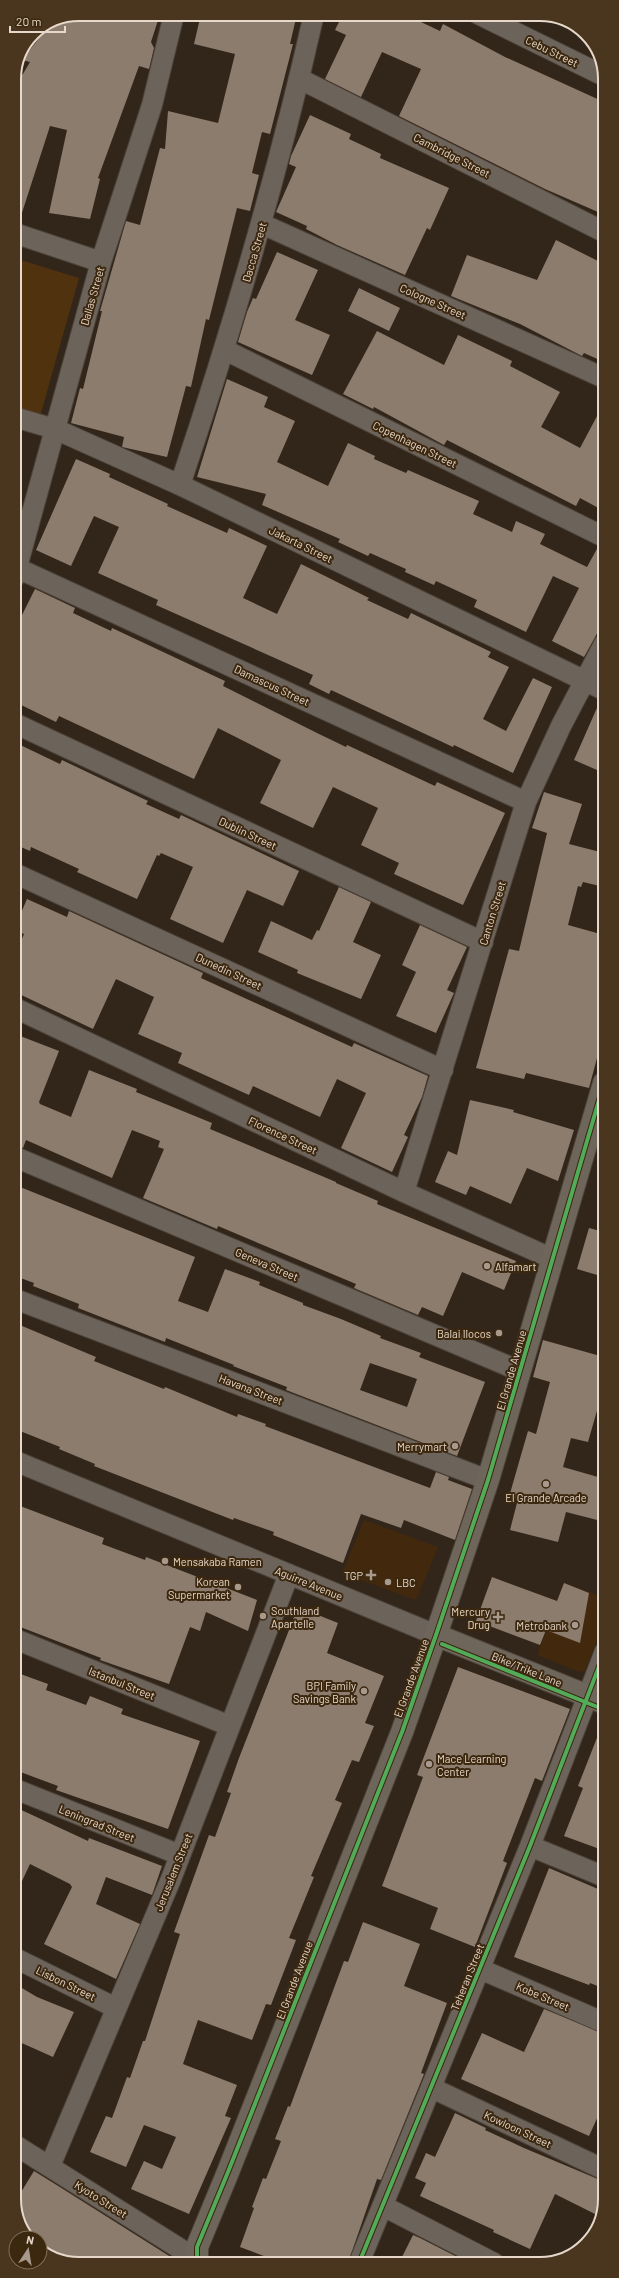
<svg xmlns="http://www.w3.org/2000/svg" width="619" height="2278" viewBox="0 0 619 2278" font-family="Barlow,sans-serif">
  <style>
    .built { fill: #42290e }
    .green { fill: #51320e }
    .building { fill: #8c7c6d; fill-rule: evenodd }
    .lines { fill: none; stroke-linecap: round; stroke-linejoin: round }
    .street-casing { stroke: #4c4238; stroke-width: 22 }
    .secondary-casing { stroke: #4c4238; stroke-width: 24 }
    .street { stroke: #6c635b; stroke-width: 20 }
    .secondary { stroke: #6e655b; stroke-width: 22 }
    .cycleway-casing { stroke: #3c270f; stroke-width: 6 }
    .cycleway { stroke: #51ab58; stroke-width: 4 }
    .poi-dot { fill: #a79a8c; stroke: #3c270f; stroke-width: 1.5 }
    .labels { text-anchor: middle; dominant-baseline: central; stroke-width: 4; stroke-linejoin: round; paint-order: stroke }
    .street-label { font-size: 11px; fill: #e6d8ca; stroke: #3c270f }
    .poi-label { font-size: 11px; fill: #e6d8ca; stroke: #3c270f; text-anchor: end }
    .rim { fill: none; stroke: #e6d8ca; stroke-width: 2 }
  </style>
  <rect width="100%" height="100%" fill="#32261a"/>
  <path class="built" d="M364,1520L438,1547L416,1600L342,1573Z
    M564,1583L605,1598V1620L585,1670L580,1672L537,1655Z"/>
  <path class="green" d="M14,258L79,278L39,420L14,415Z"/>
  <path class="building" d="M79,14H160L151,42L154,48L149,69L139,66L98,178L100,179L90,219L49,213L67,130L50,126L19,222H14V89L30,62L22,60L48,27Z
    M201,14H297L290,44H293L270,134L262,132L252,173L259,175L250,211L237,208L209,320L206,319L191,387L186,386L167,457L122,447L124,437L71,423L80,388L83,389L102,311H100L126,221L140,225L160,148L165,149L168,111L218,123L235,54L194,44Z
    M343,14H404L440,31L443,24L505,57L604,102V199L598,212L545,189L399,116L421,69L382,52L361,97L325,79L346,35L335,30Z
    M310,115L351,134L349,139L381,154L380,158L449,188L430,230L427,228L405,275L337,245L306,229L307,226L276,212L296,167L289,164L291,156Z
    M556,240L604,264V362L584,353L582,356L520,324L451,296L467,255L537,280Z
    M277,252L318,270L295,320L330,335L312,375L238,342L247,312L253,298L256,299Z
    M359,288L400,308L389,331L348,311Z
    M377,331L444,365L458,335L512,361L510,366L560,392L541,427L580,448L604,403V511L580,498L576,506L447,440L444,445L374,407L373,409L343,394Z
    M227,379L268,397L264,407L295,421L277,462L328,486L348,443L375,456L374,459L406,473L408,470L479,501L473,514L512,532L516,521L545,534L540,544L587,567L598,547L604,548V621L584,657L552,641L579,588L553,576L526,632L474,607L477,600L436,581L434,585L405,572L406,569L370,553L368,556L338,542L340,539L262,505L266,494L197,477Z
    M76,459L110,474L109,477L168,504L167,506L227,533L229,528L267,546L243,598L277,614L301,564L369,598L367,600L408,619L411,613L491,652L488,657L509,667L483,719L506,731L533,678L552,687L513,773L454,745L453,747L331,690L329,694L309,684L313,675L156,605L158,600L98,573L119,527L94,516L71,566L36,550Z
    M35,589L75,608L73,613L111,631L112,628L225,681L223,686L317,733L346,747L347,745L435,786L437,782L505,813L463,905L394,874L399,863L361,845L378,808L333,787L313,828L260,803L281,760L218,728L194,779L59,716L56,722L15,702L20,694L14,692V631Z
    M600,701H604V773L574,760Z
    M14,742L60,764L62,760L148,801L146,804L179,819L181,815L299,871L283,906L247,890L223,943L170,919L193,867L161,853L159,856L157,855L137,899L77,872L79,869L31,847L30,851L14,844Z
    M544,792L582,804L569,844L604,853V887L583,882L581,887L578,886L568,925L604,935V1032L589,1088L526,1073L524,1079L476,1068L509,949L519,951L528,913L547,833L532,828Z
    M339,887L371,902L353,942L381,955L361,999L297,973L298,970L258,952L271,921L312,940L317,930L319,931Z
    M27,899L67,917L69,911L203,973L201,978L352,1047L354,1043L428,1076L422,1097L404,1135L408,1137L392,1172L341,1148L366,1093L337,1079L320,1117L253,1086L249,1095L178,1063L182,1053L138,1034L154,997L116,979L93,1029L15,992V955L24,934L15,930V927Z
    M420,925L467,947L447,990L454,993L436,1033L396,1016L416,972L402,965Z
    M15,1034L59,1051L39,1102L40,1104L71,1117L89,1070L137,1089L136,1092L212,1123L210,1129L336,1182V1183L378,1201L377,1204L516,1261L504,1290L462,1272L443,1316L422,1307L418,1315L354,1288L356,1284L218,1226L217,1229L143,1198L164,1149L158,1147L160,1141L132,1130L112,1178L26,1140L23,1148L15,1146Z
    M470,1100L514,1110L513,1112L574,1130L558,1181L527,1168L511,1204L470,1186L466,1195L435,1182L448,1151L457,1155Z
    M15,1185L195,1257L178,1301L208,1312L225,1269L260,1282L259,1285L303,1303V1305L341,1319L381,1336L380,1338L421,1353L419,1357L485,1382L457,1456L286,1390L287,1387L233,1366L234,1365L166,1338L165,1342L78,1308L79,1304L33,1286L34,1283L15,1276ZM370,1363L417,1379L407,1407L360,1390Z
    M589,1228L604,1232V1277L577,1269Z
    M15,1323L96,1357L94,1361L164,1389L165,1387L237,1417L238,1414L266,1424L265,1426L430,1488L436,1472L449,1477L448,1480L472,1489L455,1540L404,1520L401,1528L361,1514L343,1563L273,1535L274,1532L234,1518L233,1520L94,1466L95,1464L59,1449L60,1447L15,1429Z
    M543,1340L604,1357V1374L598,1399L600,1400L588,1442L571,1438L563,1467L605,1479V1522L566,1512L558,1542L510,1530L518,1499L509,1497L521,1455L528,1431L536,1434L550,1382L533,1377Z
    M15,1504L104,1538L102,1544L145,1560L146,1557L257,1600L248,1631L206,1612L200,1631L190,1627L169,1684L100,1660L101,1658L15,1625Z
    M492,1577L557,1601L564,1583L589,1593L580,1643L546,1630L540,1645L476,1621Z
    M298,1607L338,1623L327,1653L384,1676L365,1723L374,1726L359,1762L352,1760L335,1800L342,1803L311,1876L314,1877L289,1938L296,1940L271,2005L266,2004L252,2040L198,2020L183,2064L237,2085L225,2116L231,2118L189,2214L131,2189L144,2161L162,2169L176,2137L144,2125L126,2167L90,2152L106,2116L112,2118L127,2077L130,2078L143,2041H145L180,1934L174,1932L209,1835L215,1837L231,1793L227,1792L239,1758Z
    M458,1667L570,1709L542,1781L535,1778L503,1861L507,1863L475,1947L430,1929L438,1908L382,1886L423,1777L417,1775Z
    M15,1672L48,1684L46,1690L86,1705L90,1696L123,1709L121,1714L200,1741L168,1829L56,1790L58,1786L15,1770Z
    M604,1720H605V1851L564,1836L583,1788L578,1786Z
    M15,1807L88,1841L89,1838L162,1866L152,1895L106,1877L96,1904L140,1924L116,1979L44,1944L72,1887L70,1884L30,1864L15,1896Z
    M549,1868L605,1892V1989L590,1983L589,1985L514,1957Z
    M363,1922L420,1944L404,1986L447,2003L421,2073L424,2074L381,2180L377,2179L348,2263H282L240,2247L254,2208L252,2207L263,2178L266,2179L281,2141L275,2139L288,2106L290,2107L344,1961L348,1962Z
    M15,1984L37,1997L74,2012L53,2057L15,2040Z
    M544,2009L605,2034V2101L589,2136L461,2079L482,2033L524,2052Z
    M455,2113L486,2128L485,2130L524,2148L605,2182V2200L599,2216L555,2194L530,2249L493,2232L494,2230L420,2196L426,2183L415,2178L426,2153L435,2157Z
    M34,2171L55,2184L182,2264H74L40,2250V2238H30L15,2212V2202Z
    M413,2235L420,2238L469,2263H399Z"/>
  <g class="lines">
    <defs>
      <path id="street" d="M478,14L604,76
        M300,79L604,232
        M262,224L604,378
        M14,233L101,262
        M225,350L604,537
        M14,417L55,429L180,485L604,690
        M180,485C232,330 278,174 314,14
        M17,568L526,802
        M14,578L101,262L152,105L174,14
        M14,723L483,942
        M14,873L443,1070
        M15,1008L404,1192L553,1259
        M15,1157L520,1371
        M404,1192L526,802L561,726L604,644
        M15,1299L488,1480
        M15,1461L436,1635
        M15,1639L230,1726
        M15,1789L180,1855
        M530,1846L605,1877
        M15,1958L116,2008
        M480,1969L605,2023
        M432,2088L605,2170
        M15,2145L187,2253
        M50,2166L171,1879L289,1574
        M383,2206L494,2263
        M359,2263L530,1846L605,1651"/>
      <path id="secondary" d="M436,1635L605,1703
        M194,2264L197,2258V2247L228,2172L402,1732L436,1635L488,1480L604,1083"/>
    </defs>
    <use href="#street" class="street-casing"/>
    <use href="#secondary" class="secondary-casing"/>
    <use href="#street" class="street"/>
    <use href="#secondary" class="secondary"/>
    <defs>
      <path id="cycleway" d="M442,1644L605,1710
        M359,2263L530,1846L605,1651
        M194,2264L197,2258V2247L228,2172L402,1732L436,1635L488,1480L604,1083"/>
    </defs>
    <use href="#cycleway" class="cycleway-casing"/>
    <use href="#cycleway" class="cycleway"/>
  </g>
  <g class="poi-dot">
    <circle cx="487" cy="1266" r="4"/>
    <circle cx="499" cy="1333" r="4"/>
    <circle cx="455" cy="1446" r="4"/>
    <circle cx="546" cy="1484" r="4"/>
    <circle cx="165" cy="1561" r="4"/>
    <path d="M369 1569h4v4h4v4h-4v4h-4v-4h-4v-4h4z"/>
    <circle cx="388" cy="1582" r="4"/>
    <circle cx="238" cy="1587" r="4"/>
    <circle cx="263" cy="1616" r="4"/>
    <path d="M496 1611h4v4h4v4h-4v4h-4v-4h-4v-4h4z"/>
    <circle cx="575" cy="1625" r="4"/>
    <circle cx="364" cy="1691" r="4"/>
    <circle cx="429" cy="1764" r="4"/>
  </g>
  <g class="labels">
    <g class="street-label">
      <text transform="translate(552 51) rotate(26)">Cebu Street</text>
      <text transform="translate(452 155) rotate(27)">Cambridge Street</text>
      <text transform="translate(254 252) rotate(-74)">Dacca Street</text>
      <text transform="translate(92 296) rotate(-74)">Dallas Street</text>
      <text transform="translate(433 301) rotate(24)">Cologne Street</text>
      <text transform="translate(415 444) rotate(26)">Copenhagen Street</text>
      <text transform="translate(301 544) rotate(26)">Jakarta Street</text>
      <text transform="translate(272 685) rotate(25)">Damascus Street</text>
      <text transform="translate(248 833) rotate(25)">Dublin Street</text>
      <text transform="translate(492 913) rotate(-73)">Canton Street</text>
      <text transform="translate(229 971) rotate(25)">Dunedin Street</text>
      <text transform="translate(283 1135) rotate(25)">Florence Street</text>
      <text transform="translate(267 1264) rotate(23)">Geneva Street</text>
      <text transform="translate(511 1370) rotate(-74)">El Grande Avenue</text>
      <text transform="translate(251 1389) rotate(21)">Havana Street</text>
      <text transform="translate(309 1583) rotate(22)">Aguirre Avenue</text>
      <text transform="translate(527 1669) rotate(22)">Bike/Trike Lane</text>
      <text transform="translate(411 1678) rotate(-70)">El Grande Avenue</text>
      <text transform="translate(122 1683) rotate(22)">Istanbul Street</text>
      <text transform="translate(97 1823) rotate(22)">Leningrad Street</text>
      <text transform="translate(173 1872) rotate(-68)">Jerusalem Street</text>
      <text transform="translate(467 1977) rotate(-68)">Teheran Street</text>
      <text transform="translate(294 1980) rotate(-69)">El Grande Avenue</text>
      <text transform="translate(66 1983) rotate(26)">Lisbon Street</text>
      <text transform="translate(543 1996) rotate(23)">Kobe Street</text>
      <text transform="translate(518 2129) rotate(25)">Kowloon Street</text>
      <text transform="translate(101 2199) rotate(32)">Kyoto Street</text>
    </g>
    <g class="poi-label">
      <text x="495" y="1266" text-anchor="start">Alfamart</text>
      <text x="491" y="1333">Balai Ilocos</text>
      <text x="447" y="1446">Merrymart</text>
      <text x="546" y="1497" text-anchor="middle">El Grande Arcade</text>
      <text x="173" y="1561" text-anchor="start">Mensakaba Ramen</text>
      <text x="363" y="1575">TGP</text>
      <text x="230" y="1581">Korean<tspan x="230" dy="13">Supermarket</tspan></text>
      <text x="396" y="1582" text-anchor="start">LBC</text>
      <text x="271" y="1610" text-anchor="start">Southland<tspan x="271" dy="13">Apartelle</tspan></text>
      <text x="490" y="1611">Mercury<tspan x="490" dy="13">Drug</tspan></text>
      <text x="567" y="1625">Metrobank</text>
      <text x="356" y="1685">BPI Family<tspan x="356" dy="13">Savings Bank</tspan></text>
      <text x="437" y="1758" text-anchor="start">Mace Learning<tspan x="437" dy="13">Center</tspan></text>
    </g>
  </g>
  <path d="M0 0H619V2278H0ZM79 21H540A58 58 0 0 1 598 79V2199A58 58 0 0 1 540 2257H79A58 58 0 0 1 21 2199V79A58 58 0 0 1 79 21Z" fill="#4a351e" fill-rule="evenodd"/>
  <path class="rim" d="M79 21H540A58 58 0 0 1 598 79V2199A58 58 0 0 1 540 2257H79A58 58 0 0 1 21 2199V79A58 58 0 0 1 79 21Z"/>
  <g transform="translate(28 2250) rotate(12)"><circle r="19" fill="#3c270f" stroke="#806e5a"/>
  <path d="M0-3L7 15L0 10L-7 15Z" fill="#a79a8c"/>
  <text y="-6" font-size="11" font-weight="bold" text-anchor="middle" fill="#e6d8ca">N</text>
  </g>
  <path d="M10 26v6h55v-6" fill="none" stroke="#e6d8ca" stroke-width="2"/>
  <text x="16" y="26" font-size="12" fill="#e6d8ca" stroke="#3c270f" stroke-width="3" paint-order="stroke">20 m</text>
</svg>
